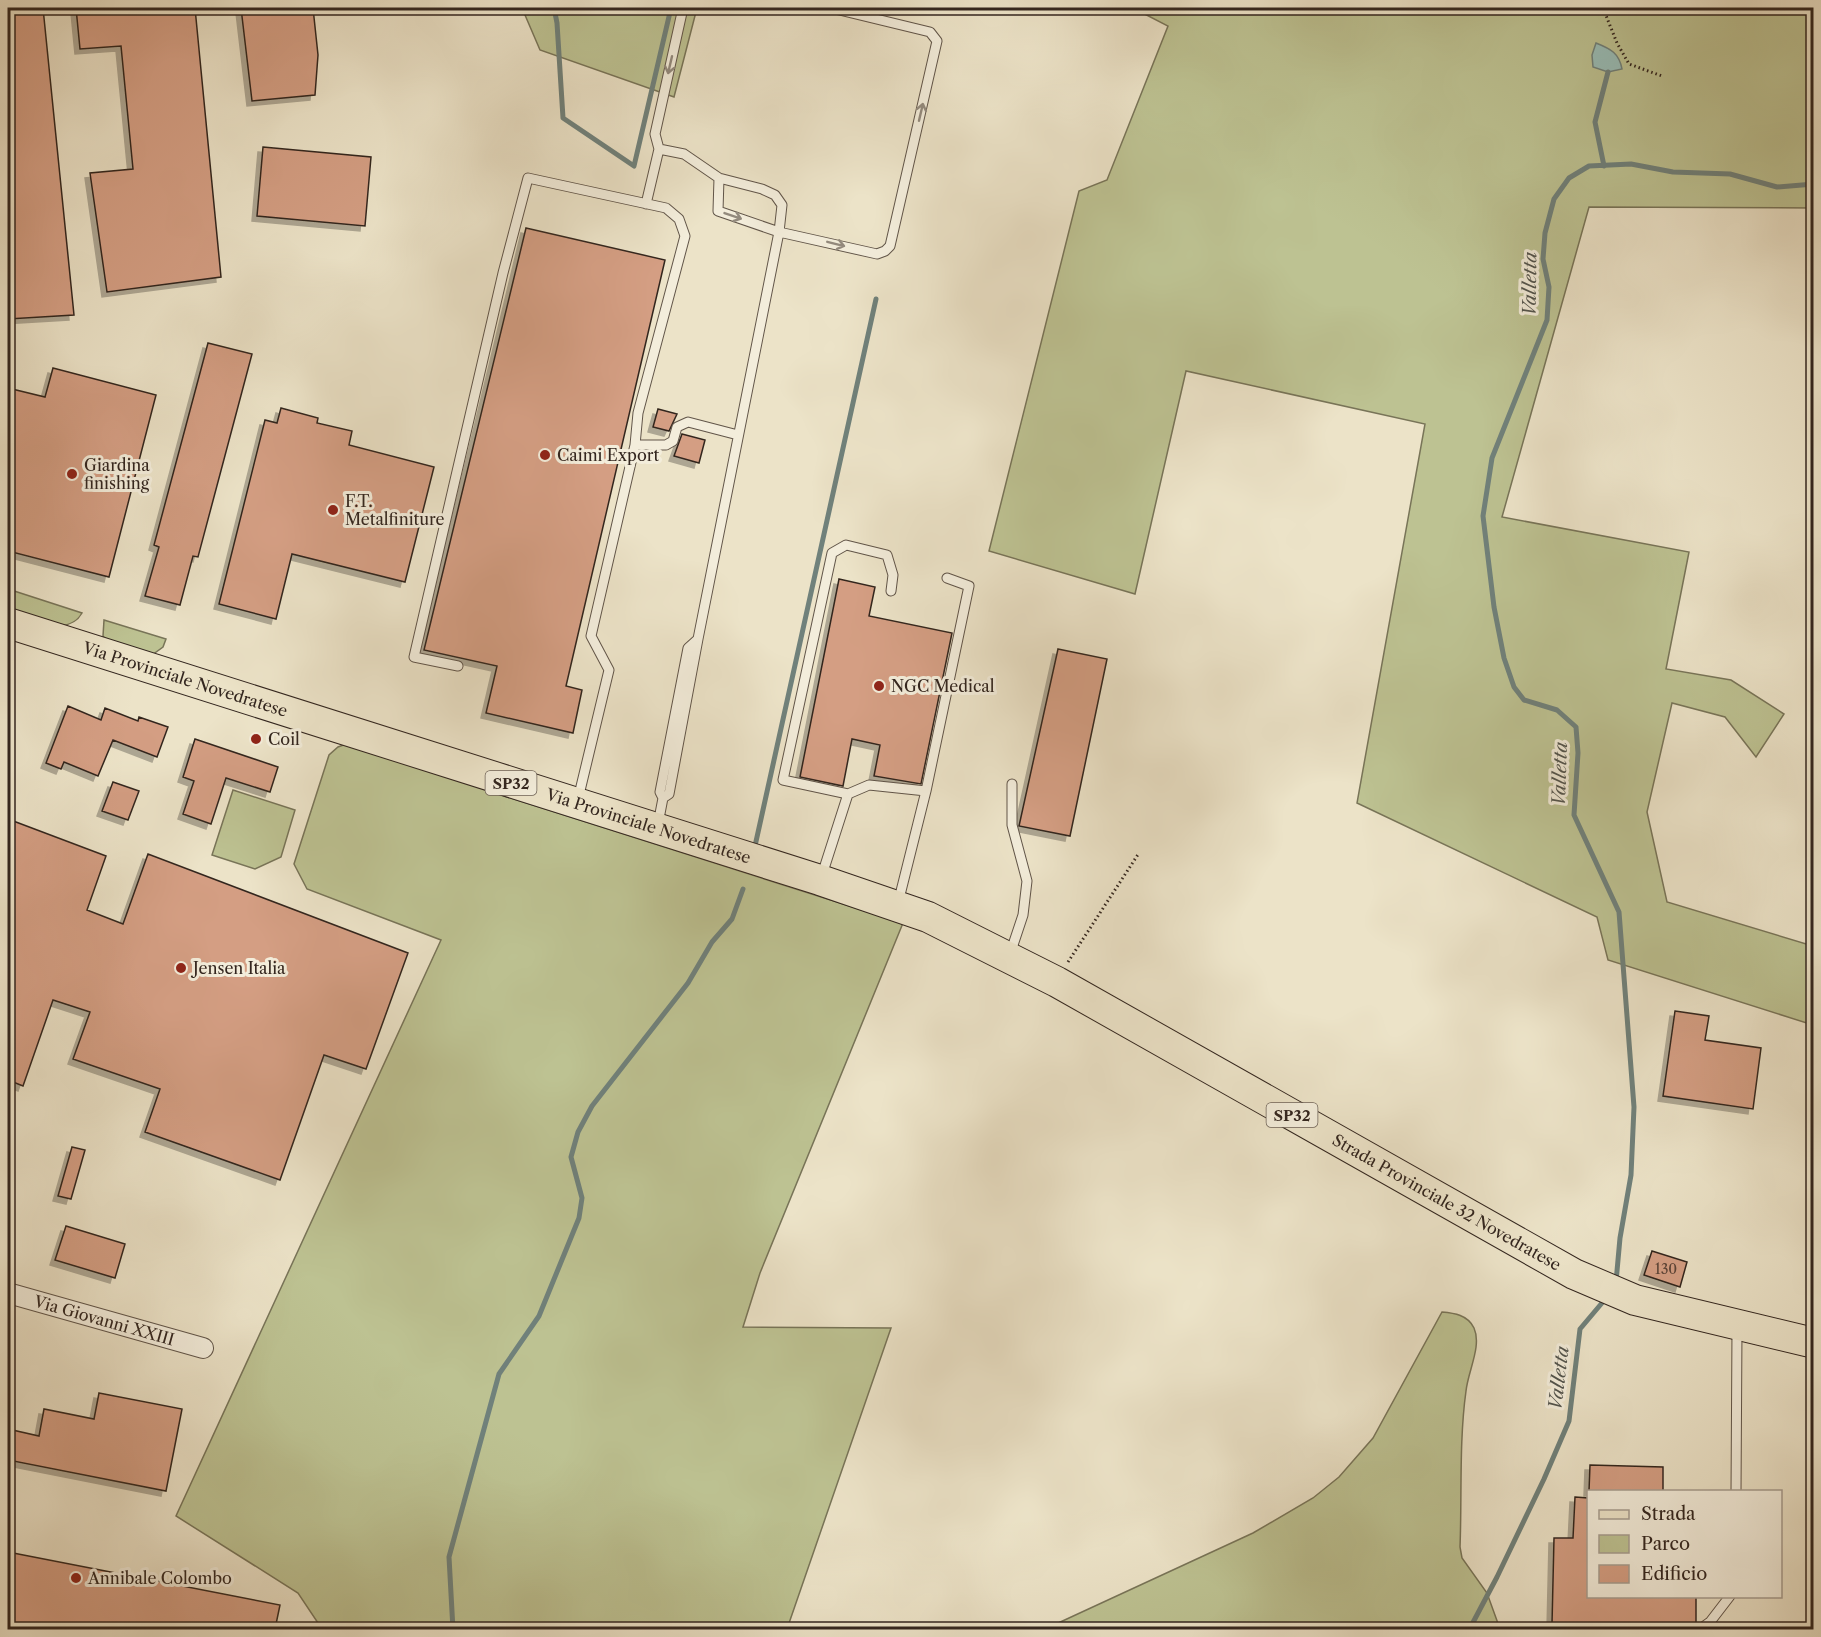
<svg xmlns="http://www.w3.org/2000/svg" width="1821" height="1637" viewBox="0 0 1821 1637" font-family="'Libre Caslon Text',serif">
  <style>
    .green { fill: #bdc292; stroke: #787458; stroke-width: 1.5 }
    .water { fill: #99beb8; stroke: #70817b; stroke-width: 1.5 }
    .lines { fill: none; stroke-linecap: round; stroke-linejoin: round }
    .stream { stroke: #70817b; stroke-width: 5 }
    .building { fill: #d49e83; stroke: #33261f; stroke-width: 1.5; filter: url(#shadow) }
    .lane-casing { stroke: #615549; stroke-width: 11 }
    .street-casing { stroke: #615549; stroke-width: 22 }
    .primary-casing { stroke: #33261f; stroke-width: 32 }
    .path { stroke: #33261f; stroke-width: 3; stroke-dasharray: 1.5 3; stroke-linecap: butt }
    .lane { stroke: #f3eddb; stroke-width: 9 }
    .street { stroke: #f3eddb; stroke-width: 20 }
    .primary { stroke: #ece3c8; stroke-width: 30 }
    .oneway { stroke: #938a7d }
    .poi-dot { fill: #8f2418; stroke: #f3eddb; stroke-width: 2 }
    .labels { text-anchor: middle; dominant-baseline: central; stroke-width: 6; stroke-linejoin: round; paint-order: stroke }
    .number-label { font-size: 14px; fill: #5b4438 }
    .shield { fill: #f3eddb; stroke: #6d6257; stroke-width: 1.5 }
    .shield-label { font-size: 15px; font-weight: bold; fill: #33261f }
    .poi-label { font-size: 16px; fill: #33261f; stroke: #f3eddb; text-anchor: start }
    .street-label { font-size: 16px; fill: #33261f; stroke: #f3eddb }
    .water-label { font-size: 18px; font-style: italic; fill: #52544d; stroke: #f3eddb }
  </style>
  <defs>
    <filter id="shadow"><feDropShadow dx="-5" dy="5" stdDeviation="0" flood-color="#0004"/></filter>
  </defs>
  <rect width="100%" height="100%" fill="#ece3c8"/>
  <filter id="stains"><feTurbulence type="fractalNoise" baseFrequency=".00333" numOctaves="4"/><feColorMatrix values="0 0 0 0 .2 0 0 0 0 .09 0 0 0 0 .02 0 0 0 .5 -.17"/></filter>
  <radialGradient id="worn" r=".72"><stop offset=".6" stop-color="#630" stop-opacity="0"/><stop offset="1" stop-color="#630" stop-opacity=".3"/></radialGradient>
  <path class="green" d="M522,8H697L674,97L540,50Z
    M1133,8H1813V208L1589,207L1502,517L1689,552L1666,669L1731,680L1784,714L1756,757L1725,717L1672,703L1647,812L1667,902L1813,946V1025L1608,960L1597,917L1357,803L1425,424L1186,371L1135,594L989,551L1079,191L1107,180L1168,26Z
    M8,589L82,613C77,622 70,625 60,626L8,610Z
    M104,620L166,639L163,647L152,655L108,642L103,636Z
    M346,744L441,770L507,797L903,923L760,1273L743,1327L891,1328L787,1629H322L298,1593L176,1516L441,940L307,889L294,864L329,755L338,747Z
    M233,790L295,810L281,857L255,869L212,855Z
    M1442,1312C1454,1313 1468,1315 1474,1328C1482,1346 1468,1371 1466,1391C1459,1441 1462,1496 1460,1547L1462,1558L1487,1593L1500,1629H1041L1056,1624L1253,1533L1313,1498L1339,1477L1373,1438Z"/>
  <path class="water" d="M1596,43C1611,49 1619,53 1622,69L1608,72L1593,67L1592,55Z"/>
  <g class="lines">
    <path class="stream" d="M554,8L557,23L563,118L634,166L671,8
      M1604,166L1595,122L1608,72
      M755,846L876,299
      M1616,1282L1620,1238L1631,1175L1634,1107L1619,912L1574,815L1578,753L1576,727L1557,710L1524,700L1514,687L1504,658L1494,607L1483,516L1492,458L1547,320L1549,287L1543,259L1545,233L1554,199L1569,178L1589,166L1631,164L1673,172L1730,174L1777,187L1814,184
      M453,1630L449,1557L499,1374L539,1316L579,1218L582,1198L571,1157L578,1132L592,1106L688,983L712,942L732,919L743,889
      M1469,1630L1497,1577L1544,1479L1569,1421L1580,1329L1607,1297"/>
  </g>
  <path class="building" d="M8,8H43L74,315L8,319Z
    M76,8H195L221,277L107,292L90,173L133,169L121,46L80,49Z
    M241,8H313L318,55L315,95L252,101Z
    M263,147L371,157L365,226L257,216Z
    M526,228L665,260L566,686L582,690L573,733L486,713L497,666L424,650Z
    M208,343L252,354L198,557L193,556L180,605L145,596L159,547L154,545Z
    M53,368L156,395L109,577L8,551V388L45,397Z
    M281,408L318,418L317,423L352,431L349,445L434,467L405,582L292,554L276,619L219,604L265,420L277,423Z
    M658,409L677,414L669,431L653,427Z
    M682,434L705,440L699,463L674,456Z
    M839,579L875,587L869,616L952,633L921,784L874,776L880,745L852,739L843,786L800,777Z
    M1058,649L1107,659L1070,836L1019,826Z
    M68,706L101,720L105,708L138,721L139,717L168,727L157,757L113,740L98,776L64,762L61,769L46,763Z
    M195,739L278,767L270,792L226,778L211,824L183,814L194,781L183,777Z
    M113,782L139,791L128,820L102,811Z
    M8,819L106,856L87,910L123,924L148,854L408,953L366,1069L324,1055L280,1180L145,1132L160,1089L73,1059L90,1012L53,1000L23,1086L8,1080Z
    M1675,1011L1709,1016L1705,1040L1761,1048L1753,1109L1663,1096Z
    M72,1147L85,1150L71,1199L58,1196Z
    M66,1226L125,1244L115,1278L55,1260Z
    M1652,1251L1687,1262L1680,1287L1644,1275Z
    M99,1393L182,1409L166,1491L8,1460V1429L39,1436L44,1409L94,1419Z
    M1590,1465L1663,1467V1491H1589Z
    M1575,1497L1588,1498V1596H1696V1624L1693,1628L1552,1624L1554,1538H1573Z
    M8,1552L280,1605L275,1629H8Z"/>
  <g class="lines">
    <defs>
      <path id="lane" d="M659,149L655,134L683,8
        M719,178L718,211L779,232L877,254L885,251L890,246L937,41L930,32L831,8
        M646,204L659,149L684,154L719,178L762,189L775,195L782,205L779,232L698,639L669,794L663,798L658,824
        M635,445H666L673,441L677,427L688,422L738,435
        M458,666L414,657L503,273L528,178L666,208L679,219L685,236L638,413L635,445L591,636L609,670L578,799
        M926,791L969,586L947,578
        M848,794L869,785L926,791L898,903
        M663,798L660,792L688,648L698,639
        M821,878L848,794L783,780L832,553L846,545L887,555L893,575L891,591
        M1010,954L1023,915L1027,881L1012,825V784
        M1736,1492L1737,1330
        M1699,1630L1710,1622L1730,1596"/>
      <g id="street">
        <path id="s1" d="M8,1293L203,1348"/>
      </g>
      <g id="primary">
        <path id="s2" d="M8,623L820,880L928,917L1057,982L1574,1274L1635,1300L1814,1343"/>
      </g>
    </defs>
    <use href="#lane" class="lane-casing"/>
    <use href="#street" class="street-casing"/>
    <use href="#primary" class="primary-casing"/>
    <path class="path" d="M1603,8L1617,43L1629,64L1662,76
      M1068,962L1139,853"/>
    <use href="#lane" class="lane"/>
    <use href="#street" class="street"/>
    <use href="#primary" class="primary"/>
  </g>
  <defs><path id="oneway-shaft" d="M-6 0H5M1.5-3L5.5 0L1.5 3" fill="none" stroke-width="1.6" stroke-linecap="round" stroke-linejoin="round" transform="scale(1.5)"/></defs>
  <g class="oneway">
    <use href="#oneway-shaft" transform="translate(670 65) rotate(103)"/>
    <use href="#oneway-shaft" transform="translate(921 112) rotate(-77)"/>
    <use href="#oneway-shaft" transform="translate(733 216) rotate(19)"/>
    <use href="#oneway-shaft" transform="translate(836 244) rotate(14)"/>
  </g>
  <g class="poi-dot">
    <circle cx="545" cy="455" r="6"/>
    <circle cx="72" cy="474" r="6"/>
    <circle cx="333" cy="510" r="6"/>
    <circle cx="879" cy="686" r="6"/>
    <circle cx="256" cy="739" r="6"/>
    <circle cx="181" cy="968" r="6"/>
    <circle cx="76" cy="1578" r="6"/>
  </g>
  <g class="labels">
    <g class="number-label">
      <text x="1666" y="1269">130</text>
    </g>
    <g class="shield">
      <rect x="485.5" y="771" width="51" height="24" rx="4.5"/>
      <rect x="1266.5" y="1103" width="51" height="24" rx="4.5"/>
    </g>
    <g class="shield-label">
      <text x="511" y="783">SP32</text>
      <text x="1292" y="1115">SP32</text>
    </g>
    <g class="poi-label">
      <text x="557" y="455">Caimi Export</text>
      <text x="84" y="465">Giardina<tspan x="84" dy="18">finishing</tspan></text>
      <text x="345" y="501">F.T.<tspan x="345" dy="18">Metalfiniture</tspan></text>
      <text x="891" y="686">NGC Medical</text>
      <text x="268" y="739">Coil</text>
      <text x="193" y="968">Jensen Italia</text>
      <text x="88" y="1578">Annibale Colombo</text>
    </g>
    <g class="street-label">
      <text stroke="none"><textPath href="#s2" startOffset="186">Via Provinciale Novedratese</textPath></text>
      <text stroke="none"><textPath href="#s2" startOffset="672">Via Provinciale Novedratese</textPath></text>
      <text stroke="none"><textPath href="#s2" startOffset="1558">Strada Provinciale 32 Novedratese</textPath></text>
      <text stroke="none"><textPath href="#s1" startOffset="100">Via Giovanni XXIII</textPath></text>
    </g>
    <g class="water-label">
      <text transform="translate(1530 284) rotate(-89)">Valletta</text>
      <text transform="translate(1560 774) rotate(-88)">Valletta</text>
      <text transform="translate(1559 1378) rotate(-83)">Valletta</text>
    </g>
  </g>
  <rect width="1821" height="1637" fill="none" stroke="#ece3c8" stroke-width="30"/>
  <rect x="9" y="9" width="1803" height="1619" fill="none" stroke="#33261f" stroke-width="3"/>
  <rect x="15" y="15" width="1791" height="1607" fill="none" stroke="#33261f" stroke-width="1.5"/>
  <rect x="1587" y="1490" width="195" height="108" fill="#f3eddb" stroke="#a69d90" stroke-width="1.5"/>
  <rect x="1599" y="1510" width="30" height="9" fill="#ece3c8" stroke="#a69d90" stroke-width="1.5"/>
  <text x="1641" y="1520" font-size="18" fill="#33261f">Strada</text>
  <rect x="1599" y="1535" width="30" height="18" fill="#bdc292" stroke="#a69d90" stroke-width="1.5"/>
  <text x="1641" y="1550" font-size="18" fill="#33261f">Parco</text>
  <rect x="1599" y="1565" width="30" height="18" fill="#d49e83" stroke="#a69d90" stroke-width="1.5"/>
  <text x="1641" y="1580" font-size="18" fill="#33261f">Edificio</text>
  <rect width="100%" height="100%" filter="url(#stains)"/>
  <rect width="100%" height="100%" fill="url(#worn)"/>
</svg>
